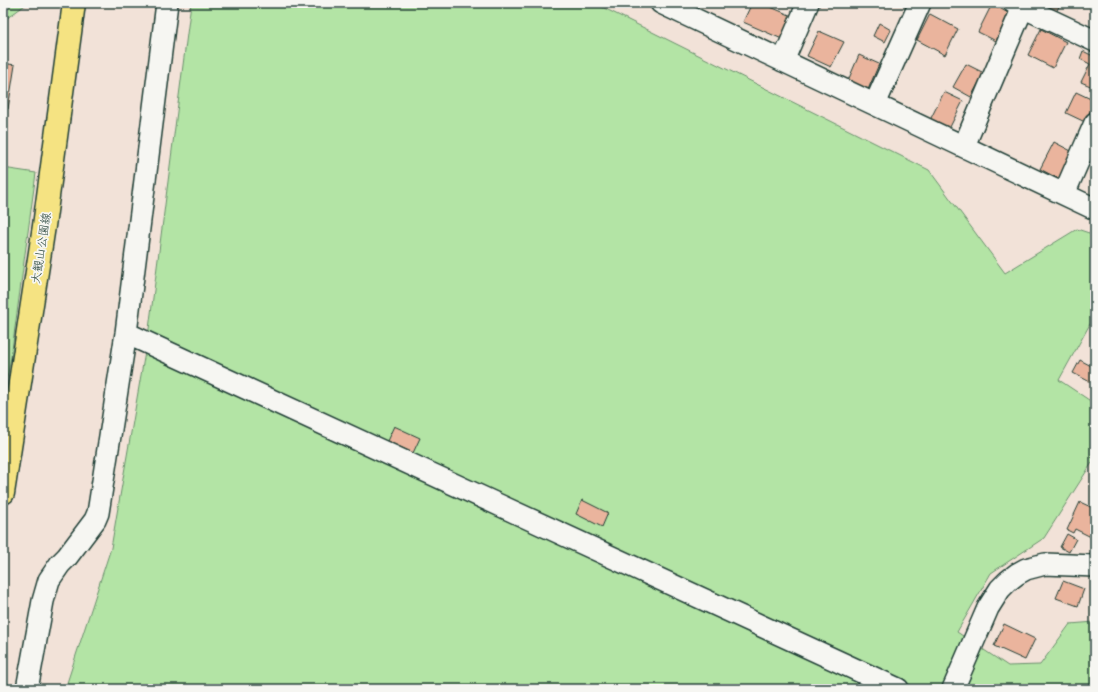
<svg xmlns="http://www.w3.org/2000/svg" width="1098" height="692" viewBox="0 0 1098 692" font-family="'Shantell Sans','Klee One',sans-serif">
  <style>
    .green { fill: #b3e4a5; stroke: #69906c }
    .building { fill: #eab49d; stroke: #1f3d34 }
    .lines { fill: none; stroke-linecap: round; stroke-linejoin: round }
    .minor-casing { stroke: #1f3d34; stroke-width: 24 }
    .major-casing { stroke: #1f3d34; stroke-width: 25 }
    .minor { stroke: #f6f6f2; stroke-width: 21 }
    .major { stroke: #f5e382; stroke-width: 22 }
    .labels { text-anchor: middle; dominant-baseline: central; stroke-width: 3.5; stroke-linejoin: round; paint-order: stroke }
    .street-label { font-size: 12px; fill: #1f3d34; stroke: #f6f6f2 }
  </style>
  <rect width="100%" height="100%" fill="#f2e2d8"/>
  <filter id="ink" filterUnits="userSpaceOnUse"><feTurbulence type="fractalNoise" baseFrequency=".025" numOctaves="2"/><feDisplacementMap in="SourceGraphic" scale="8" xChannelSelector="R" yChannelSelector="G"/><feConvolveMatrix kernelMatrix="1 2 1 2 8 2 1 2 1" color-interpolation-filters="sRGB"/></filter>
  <g filter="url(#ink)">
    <path class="green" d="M3,3H28L3,21Z
      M191,3H594L929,170L1005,273L1077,229L1095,235V315L1059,380L1095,404V458L1044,538L991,573L957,632L1008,666L1040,665L1070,624L1095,622V689H65L111,548L149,329Z
      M3,168L36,173L11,357L3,399Z"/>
    <path class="building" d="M752,3H761L792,16L782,39L743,22Z
      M1042,3H1061L1056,12L1041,5Z
      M992,4L1010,14L996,41L978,32Z
      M930,14L958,29L945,55L917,40Z
      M879,23L891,30L885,42L873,36Z
      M1041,29L1066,42L1053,68L1028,55Z
      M819,31L844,42L831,67L807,56Z
      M1083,51L1095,57V88L1081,82L1090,64L1080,59Z
      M859,55L879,64L867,92L847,83Z
      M3,63L15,65L8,109H3Z
      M966,64L984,73L971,97L953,87Z
      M944,92L963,101L949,129L930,120Z
      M1076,92L1095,101L1085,122L1066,113Z
      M1054,142L1073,152L1059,179L1040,169Z
      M1080,360L1095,368V376L1092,383L1073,373Z
      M394,426L420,438L413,453L387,441Z
      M582,500L608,513L602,527L576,514Z
      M1080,502L1095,509V539L1075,529L1073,533L1067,530Z
      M1067,534L1076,539L1069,552L1060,547Z
      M1063,581L1084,589L1078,606L1056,598Z
      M1004,624L1035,639L1025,660L994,646Z"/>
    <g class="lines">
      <defs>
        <path id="minor" d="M661,3L1095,209
          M1014,3L1095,41
          M783,61L808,3
          M875,104L920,3
          M964,146L1023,7
          M1064,194L1095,123
          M126,333L898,689
          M27,689L43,601L49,580L60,564L67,557L95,520L98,513L126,333L167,3
          M953,689L988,608L1000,589L1008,581L1017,574L1026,569L1045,564L1095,566"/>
        <path id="major" d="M3,493L44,226L74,3"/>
      </defs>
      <use href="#minor" class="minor-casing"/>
      <use href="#major" class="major-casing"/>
      <use href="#minor" class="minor"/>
      <use href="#major" class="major"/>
    </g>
  </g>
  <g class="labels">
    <g class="street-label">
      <text transform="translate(41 248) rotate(-81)">大観山公園線</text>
    </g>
  </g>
  <rect width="1098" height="692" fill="none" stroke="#f6f6f2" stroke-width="16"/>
  <rect x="8" y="8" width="1082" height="676" fill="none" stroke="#1f3d34" stroke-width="1.5" filter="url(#ink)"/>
</svg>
